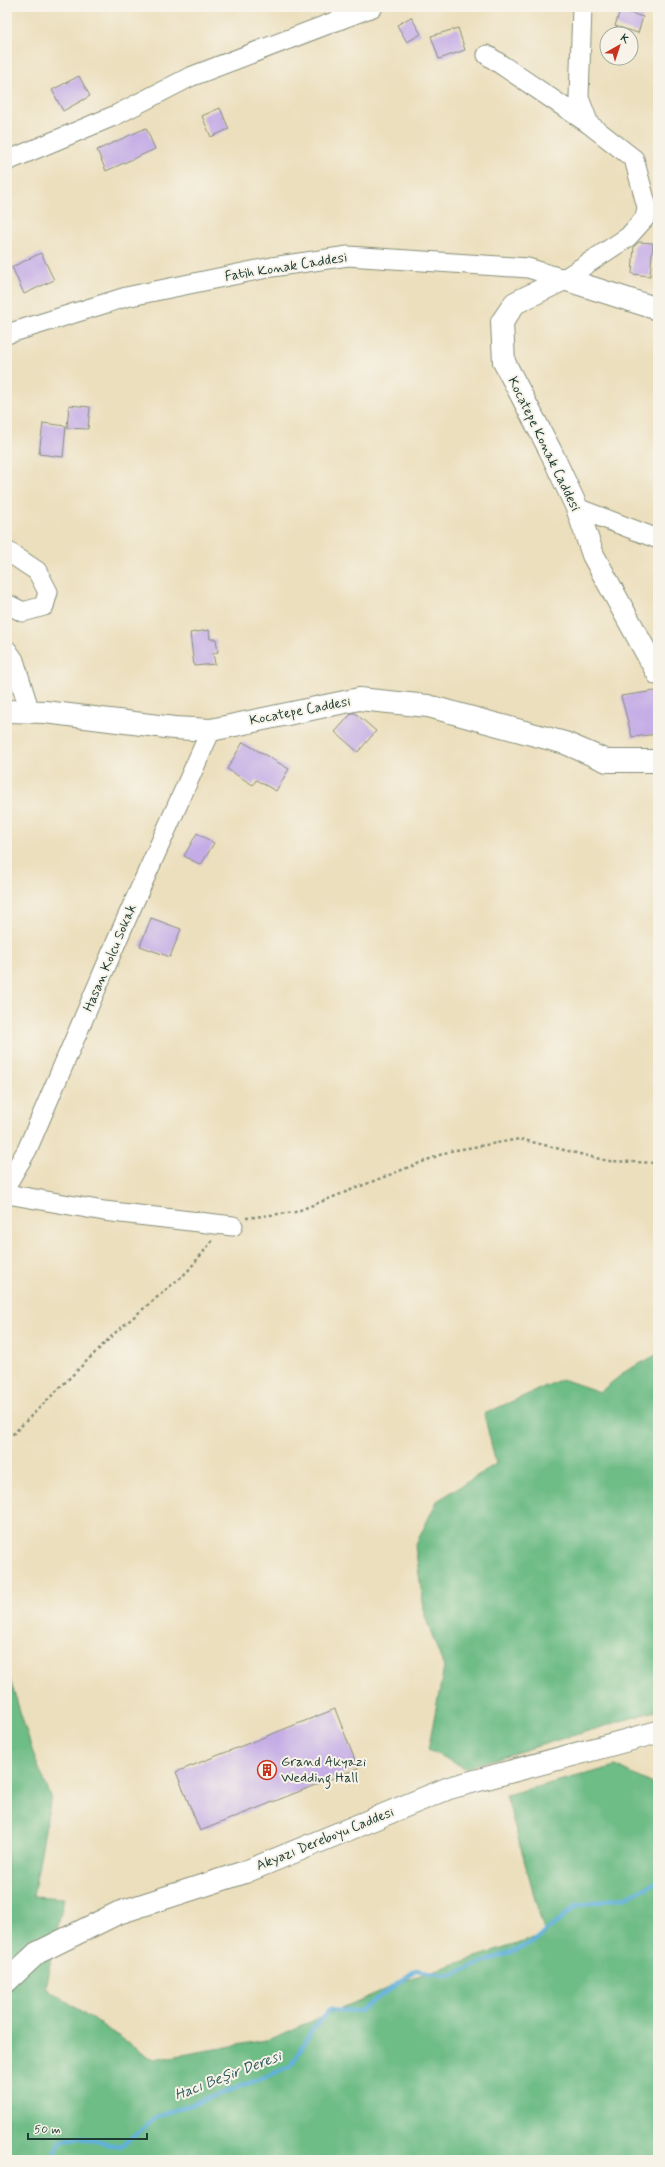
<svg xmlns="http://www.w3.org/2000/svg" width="665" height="2167" viewBox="0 0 665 2167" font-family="Mynerve,sans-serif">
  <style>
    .forest { fill: #6ebc86; stroke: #467c5d }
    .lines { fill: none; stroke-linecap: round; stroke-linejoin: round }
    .stream { stroke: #60b0db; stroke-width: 4.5 }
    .building { fill: #c4ace6 }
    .minor-casing { stroke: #868e78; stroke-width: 21 }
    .major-casing { stroke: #868e78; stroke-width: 24 }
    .path { stroke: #868e78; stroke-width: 2.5; stroke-dasharray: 3 3; stroke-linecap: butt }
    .minor { stroke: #fff; stroke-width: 19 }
    .major { stroke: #fff; stroke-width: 22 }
    .labels { text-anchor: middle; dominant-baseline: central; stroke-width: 4; stroke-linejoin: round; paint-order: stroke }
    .street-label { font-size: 14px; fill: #1f3d34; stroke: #f7f3e8 }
    .poi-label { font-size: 14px; fill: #1f3d34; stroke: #f7f3e8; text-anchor: start }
    .water-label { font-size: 15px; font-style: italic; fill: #2f5a5e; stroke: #f7f3e8 }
  </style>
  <rect width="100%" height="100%" fill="#f7f3e8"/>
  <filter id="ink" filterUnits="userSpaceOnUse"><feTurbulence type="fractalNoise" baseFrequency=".025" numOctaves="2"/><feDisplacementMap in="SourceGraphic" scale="8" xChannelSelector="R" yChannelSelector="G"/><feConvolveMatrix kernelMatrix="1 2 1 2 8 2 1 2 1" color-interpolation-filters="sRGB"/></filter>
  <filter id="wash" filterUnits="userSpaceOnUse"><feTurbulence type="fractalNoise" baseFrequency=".012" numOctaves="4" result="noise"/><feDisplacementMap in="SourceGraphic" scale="16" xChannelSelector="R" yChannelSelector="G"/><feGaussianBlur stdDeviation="0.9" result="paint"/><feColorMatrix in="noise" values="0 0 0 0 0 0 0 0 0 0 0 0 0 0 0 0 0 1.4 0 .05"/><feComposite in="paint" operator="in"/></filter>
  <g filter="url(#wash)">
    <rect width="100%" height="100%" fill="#ecdfbd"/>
    <path class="forest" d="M658,1354V1710L465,1768L428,1750L444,1667L425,1616L415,1546L437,1501L496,1464L484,1414L562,1379L600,1392L626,1371Z
      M7,1670L35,1759L51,1797L33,1896L64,1898L45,1987L154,2060L271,2039L411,1978L545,1935L506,1795L616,1766L658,1787V2160H7Z"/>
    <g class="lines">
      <path class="stream" d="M49,2160L62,2140L81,2138L121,2146L158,2116L229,2091L290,2067L311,2032L329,2010L360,2011L416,1970L449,1976L531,1944L576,1906L626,1897L658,1882"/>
    </g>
    <g id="blocks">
      <path class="building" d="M620,10L643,17L638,33L615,26Z
        M411,17L421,34L407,42L397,25Z
        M458,28L465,50L439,59L431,36Z
        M79,76L90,96L63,111L52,90Z
        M220,108L229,129L211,137L202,116Z
        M146,128L155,149L106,171L97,150Z
        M639,242L653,243L650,276L632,274L634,246Z
        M41,253L54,280L24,294L12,267Z
        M69,405L90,407L88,429L67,428Z
        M43,423L66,426L63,457L39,454Z
        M209,630L210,639H216L218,652L213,653L215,664L194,666L190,633Z
        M655,691L658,696V734L632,737L621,696Z
        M352,713H355L376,731L358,752L335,732Z
        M243,742L289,769L276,791L256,780L253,785L227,769Z
        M197,833L214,843L201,865L184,856Z
        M151,918L181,929L170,957L140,946Z
        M335,1709L358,1768L200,1831L176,1772Z"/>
    </g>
  </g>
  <g filter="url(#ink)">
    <use href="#blocks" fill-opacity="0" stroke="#868e78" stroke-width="1"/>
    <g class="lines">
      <defs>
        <path id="minor" d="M487,55L589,124
          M7,161L116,115L190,77L373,7
          M7,334L126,297L272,267L348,256L528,268L564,279L628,237L645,218L647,207L634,159L589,124L579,98L582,7
          M577,508L658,539
          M7,551L37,571L48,592L44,606L23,612L7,604
          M7,650L14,660L30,712
          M7,1184L27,1150L121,931L211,730
          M7,1194L104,1211L233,1226"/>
        <path id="major" d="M658,309L564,279L515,303L502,322L504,362L550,450L577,508L593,555L658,674
          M7,711L45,712L174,728L211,730L359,699L428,706L565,743L607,761H658
          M7,1981L37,1953L118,1913L245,1872L449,1788L658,1732"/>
      </defs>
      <use href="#minor" class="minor-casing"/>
      <use href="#major" class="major-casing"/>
      <path class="path" d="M246,1218L295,1212L450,1151L520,1139L608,1161L658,1163
        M7,1437L13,1434L117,1331L187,1272L213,1240"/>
      <use href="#minor" class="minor"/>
      <use href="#major" class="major"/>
    </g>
  </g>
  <defs>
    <symbol id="building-ring" viewBox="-11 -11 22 22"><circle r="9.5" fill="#f7f3e8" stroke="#c8321e" stroke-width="1.5"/><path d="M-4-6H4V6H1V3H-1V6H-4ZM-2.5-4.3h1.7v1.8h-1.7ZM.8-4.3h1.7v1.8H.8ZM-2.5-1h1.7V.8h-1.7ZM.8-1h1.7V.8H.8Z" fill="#c8321e"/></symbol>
  </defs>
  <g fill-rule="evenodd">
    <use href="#building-ring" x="256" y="1759" width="22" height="22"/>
  </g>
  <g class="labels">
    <g class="street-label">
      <text transform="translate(286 267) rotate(-9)">Fatih Konak Caddesi</text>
      <text transform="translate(544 444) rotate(64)">Kocatepe Konak Caddesi</text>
      <text transform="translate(300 711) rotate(-11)">Kocatepe Caddesi</text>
      <text transform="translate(110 958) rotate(-67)">Hasan Kolcu Sokak</text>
      <text transform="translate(325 1839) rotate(-22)">Akyazı Dereboyu Caddesi</text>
    </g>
    <g class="poi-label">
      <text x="281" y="1762">Grand Akyazi<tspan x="281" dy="16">Wedding Hall</tspan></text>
    </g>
    <g class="water-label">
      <text transform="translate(228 2076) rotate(-21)">Hacı Beşir Deresi</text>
    </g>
  </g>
  <rect width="665" height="2167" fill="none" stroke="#f7f3e8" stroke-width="24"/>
  <g transform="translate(619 46) rotate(39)"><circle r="19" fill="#f7f3e8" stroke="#a1aaa0"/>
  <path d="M0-3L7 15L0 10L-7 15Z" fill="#c8321e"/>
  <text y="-6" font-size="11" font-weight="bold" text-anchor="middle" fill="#1f3d34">K</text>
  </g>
  <path d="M28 2133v6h119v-6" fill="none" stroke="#1f3d34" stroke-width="2"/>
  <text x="34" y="2133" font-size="12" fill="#1f3d34" stroke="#f7f3e8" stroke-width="3" paint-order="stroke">50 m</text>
</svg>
